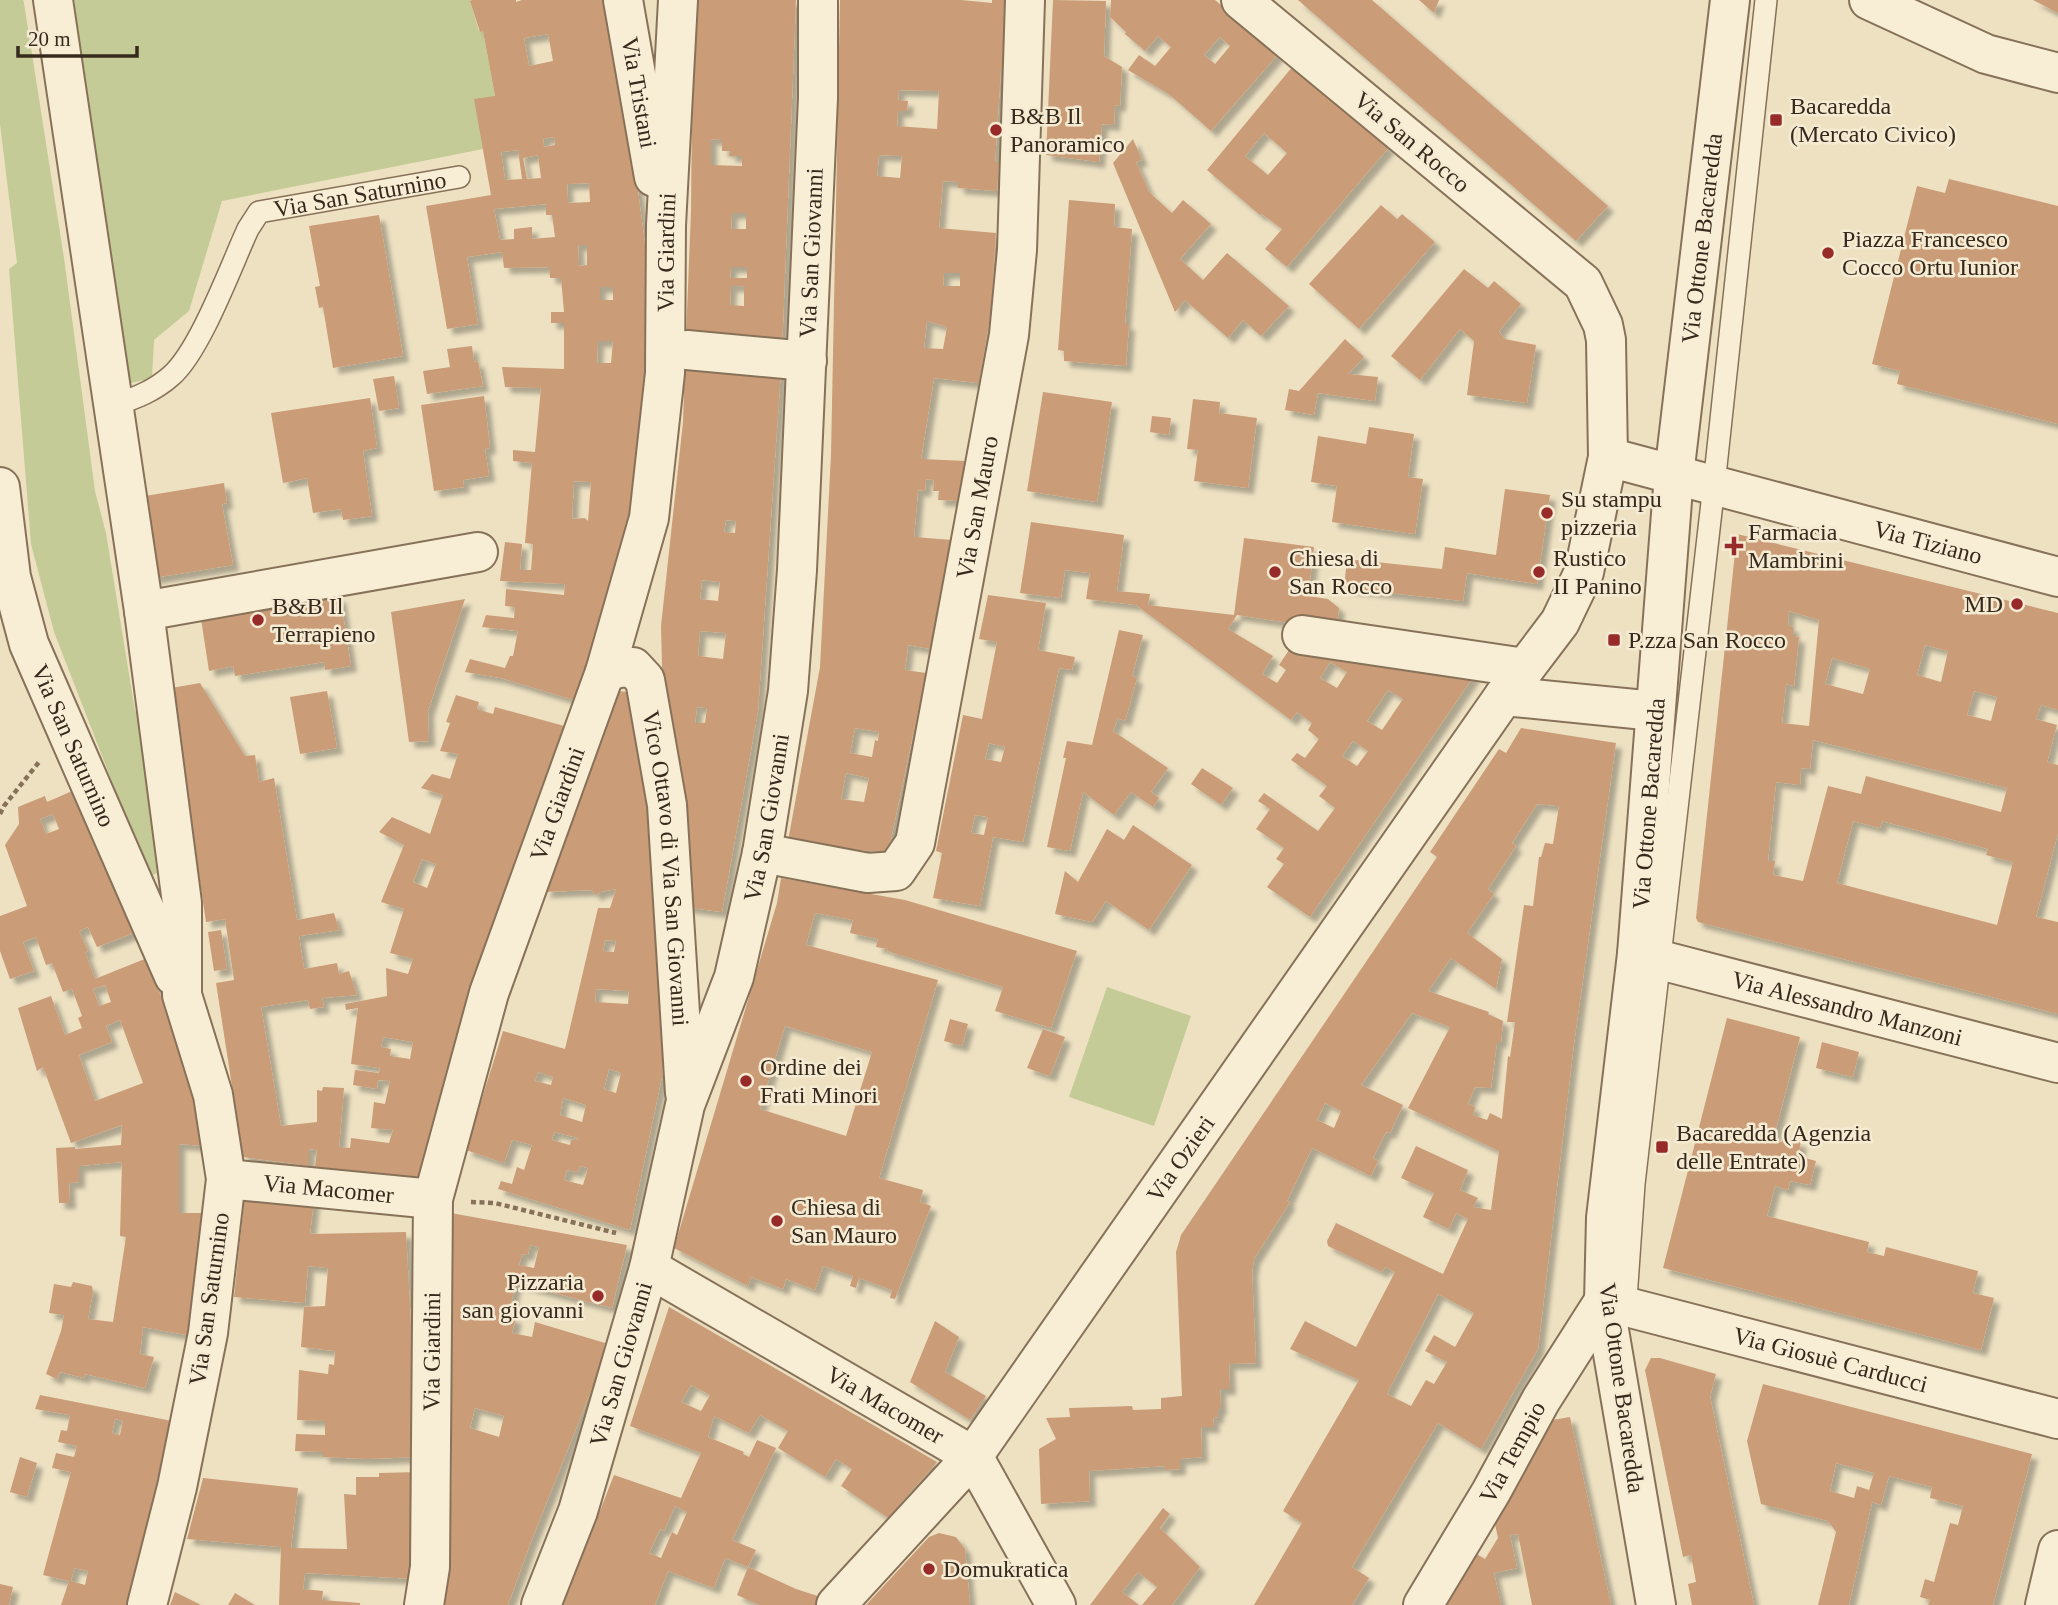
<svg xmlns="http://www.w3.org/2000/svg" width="2058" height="1605" viewBox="0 0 2058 1605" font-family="Georgia,serif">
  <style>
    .green { fill: #c4cb96 }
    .building { fill: #cb9c78; fill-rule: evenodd; filter: url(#shadow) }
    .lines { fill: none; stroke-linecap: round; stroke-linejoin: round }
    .service-casing { stroke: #877259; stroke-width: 24 }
    .minor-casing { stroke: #877259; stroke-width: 42 }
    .tertiary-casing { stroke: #877259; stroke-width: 42 }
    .path { stroke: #877259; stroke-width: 4.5; stroke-dasharray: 5 3.5; stroke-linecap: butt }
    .service { stroke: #f8eed5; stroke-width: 21 }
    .minor { stroke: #f8eed5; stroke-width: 38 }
    .tertiary { stroke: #f8eed5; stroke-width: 38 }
    .poi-dot { fill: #962b2a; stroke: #f5ebd2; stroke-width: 2.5 }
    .labels { text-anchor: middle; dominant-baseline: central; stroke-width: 5; stroke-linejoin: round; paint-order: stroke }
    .street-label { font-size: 24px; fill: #372a1d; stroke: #f5ebd2 }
    .poi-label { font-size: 24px; fill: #372a1d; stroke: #f5ebd2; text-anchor: start }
  </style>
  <defs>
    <filter id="shadow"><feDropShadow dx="6" dy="6" stdDeviation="2" flood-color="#0004"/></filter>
  </defs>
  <rect width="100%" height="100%" fill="#ede1c2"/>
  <path class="green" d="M0,0H23L24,3L64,258L95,491L106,533L135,711L144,717L157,873L149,877L54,632L31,544L9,269L17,263L0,124Z
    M74,0H472L470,1L479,31H483L495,96L483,149L222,201L189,311L154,340L152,378L131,383L117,312Z
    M1107,987L1191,1016L1154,1126L1069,1097Z"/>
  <path class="building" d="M472,0H516V2L522,0H605L628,115L652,298L628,550L577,701L501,678L465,672L470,659L505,668L510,656H513L518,631L482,627L486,615L514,618L515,607L505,606L506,589L564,595L565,584L500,581L505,542L522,544L520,570H531L533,544L525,543L532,463L513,461V450L535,452L541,388L505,387L502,367L564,369V323H551V312H564L561,278H550L549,267L504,268L502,252L467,257L478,324L447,329L426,206L491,195L474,99L495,96L483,31L480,32L470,1ZM548,34L553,61L529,66L524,38ZM554,137L555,145L544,147L543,139ZM518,150L522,179L505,180L501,152ZM538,155L541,178L527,179L523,158ZM589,183L590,202L568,203L567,184ZM546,204V215H552L555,237L532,239V227L514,229V239L500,240L494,209ZM578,245H587V265L579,266ZM600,287H613V300H600ZM598,341H613L611,363H597ZM574,481L591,482L588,521L585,518L572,519Z
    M693,0H796L782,349L686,336L691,212ZM711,139L722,140V151H730L729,156H742V166L711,165ZM732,213H746V229H731ZM731,267H747V278H730ZM731,286H744V306L730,305Z
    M840,0H961L992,3V0H1005L1006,68H1001L995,162H999L997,191L958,188V182L943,181L939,228L996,233L991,311L979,383L934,378L921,459L967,461L960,501L938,500L939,491H933L934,480L926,479L925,491L918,490L914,537L953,540L931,649L908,645L905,670L926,673L888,853L842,848L840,851L788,841L820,667L831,455ZM899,90L939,91L937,129L897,126L898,111H907L908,101L898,100ZM879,155L902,156L900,178L877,176ZM944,273H960V286H943ZM927,321L947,327L943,349L924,348ZM855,728L879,732L878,741L875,740L872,757L850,753ZM846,773L869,778L864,802L841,799Z
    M1053,0L1106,1L1104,56L1122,67L1120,106L1115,105L1114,125L1102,124L1099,162L1046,155Z
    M1111,0H1215L1279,53L1211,131L1170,95L1128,70L1139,55L1155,66L1171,47L1158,36L1145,51L1125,34L1126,32L1110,17ZM1220,37L1230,46L1215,64L1204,55Z
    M1298,0H1372L1608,206L1576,241Z
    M1419,0H1439L1434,13Z
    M2033,0H2058V13Z
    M1293,66L1389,147L1287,267L1265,249L1282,229L1262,214L1260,215L1207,170ZM1264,133L1287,153L1268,175L1245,156Z
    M1133,139L1142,160L1136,162L1149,192L1172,213L1183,200L1211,224L1180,259L1203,280L1227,253L1289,306L1261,336L1243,320L1228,338L1185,300L1175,312L1113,163Z
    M1949,179L2058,206V424L1897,384L1900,371L1872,364L1917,186L1945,193Z
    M1069,200L1115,204L1114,227L1132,229L1125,324H1129L1126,366L1064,361V351L1058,350Z
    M1381,205L1397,219L1402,214L1435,242L1359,329L1309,284Z
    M379,215L403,356L333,368L323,307L319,308L315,287L320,286L309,226Z
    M1464,269L1488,288L1494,281L1521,304L1499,331L1504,339L1536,345L1527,403L1467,395L1474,341L1460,329L1420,380L1391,356Z
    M1345,339L1364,357L1348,374L1378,377L1375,401L1318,393L1314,415L1285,410L1289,389L1299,391Z
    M472,346L474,362L478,361L483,386L427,394L423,371L450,367L447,349Z
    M685,358L781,369L758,711L722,912L684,907L663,705L661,626L683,422ZM726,520L736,521L735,533L724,532ZM702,580L720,582L718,601L700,599ZM700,631L726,633L723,659L698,656ZM697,707L707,708L705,723H695Z
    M394,376L399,408L379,411L373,379Z
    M1043,392L1112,402L1097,502L1027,491Z
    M484,396L490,448L485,449L489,476L463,480L464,487L434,491L421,405Z
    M370,398L377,448L363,451L372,516L343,520L341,509L313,513L307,478L283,483L271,413Z
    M1193,399L1220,402L1219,413L1257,418L1248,488L1194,481L1198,450L1187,449Z
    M1152,416L1171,418L1169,435L1150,432Z
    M1369,427L1414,434L1408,477L1423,479L1415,534L1332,522L1337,486L1311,482L1318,436L1366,444Z
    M224,483L227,503L222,504L233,565L153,578L139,497Z
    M1505,489L1550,495L1537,584L1467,573L1463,601L1344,588L1347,559L1442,569L1445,547L1496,555Z
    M1031,522L1124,535L1117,591L1150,594L1148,605L1234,615L1244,538L1314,547L1308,596L1328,599L1339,608L1337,624L1322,628L1237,615L1228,629L1273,656L1262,674L1277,683L1286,670L1279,665L1295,641L1475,674L1310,917L1267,887L1284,864L1276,859L1284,848L1256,829L1270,809L1258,801L1264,793L1318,831L1335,808L1319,796L1327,786L1291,760L1297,753L1305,758L1319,739L1308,730L1312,723L1297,712L1291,720L1136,605L1086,599L1090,573L1065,570L1061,598L1020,593ZM1330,662L1347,672L1337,688L1320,678ZM1388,690L1403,699L1382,730L1367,721ZM1353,741L1368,751L1357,766L1342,756Z
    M1737,534L2058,613V710L2041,705L2036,719L2057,725L2047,762L2058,765V833L2036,917L2058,922V1014L1698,922L1696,918ZM1789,611L1819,620L1809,726L1782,723L1786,684L1794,686L1799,637L1793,636V627L1788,625ZM1925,645L1948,651L1941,682L1917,675ZM1832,658L1870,669L1863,694L1825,684ZM1974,691L1997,697L1991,721L1967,715ZM1813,740L2007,788L2001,812L1866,776L1861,794L1828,786L1803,881L1773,875L1775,861H1768L1776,782L1800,785L1801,768L1810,769ZM1853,821L1880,828L1882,821L1988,849L1986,855L2013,862L1997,925L1837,883Z
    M988,595L1046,603L1038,650L1075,657L1072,670L1059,668L1023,842L993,837L980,906L933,898L942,853L936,851L963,715L982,719L997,642L979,639ZM989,743L1005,747L1001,762L985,759ZM975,815L988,817L984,835L971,833Z
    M340,596L351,666L325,670L324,662L235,676L233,666L209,671L201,619Z
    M465,599L428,711L429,741L409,742L391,612Z
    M1119,630L1143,635L1132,676L1137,678L1125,721L1118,718L1113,731L1168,768L1151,792L1159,798L1153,807L1131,792L1114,815L1083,792L1070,851L1047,847L1066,758H1063L1067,741L1092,745Z
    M200,683L245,756L255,755L259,782L274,778L297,920L334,913L339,930L299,936L304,969L337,963L339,974L349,971L357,995L322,998L324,1007L310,1009L308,1000L261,1007L281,1126L317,1122V1090L322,1091L323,1087L344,1088L339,1147L350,1148L351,1138L389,1143L393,1130L371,1128L374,1102L385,1104L390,1081L378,1080L377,1089L353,1085L355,1070L379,1073L380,1068L351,1064L358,1008L346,1010L345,1004L387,996L386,968L408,974L413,959L390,953L404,909L381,902L404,845L379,832L392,817L430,834L443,795L421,788L432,774L450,779L458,754L440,751L450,723L446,722L456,695L479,702L477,709L493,714L495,707L568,727L419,1183L315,1167L317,1150L309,1149V1166L243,1157L216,983L234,980L225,919L206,922L171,688ZM422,859L436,864L427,888L413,882ZM383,1037L413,1042L410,1059L390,1056L391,1049L381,1047Z
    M610,690L636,693L666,971L662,1076L630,1230L498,1189L501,1181L512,1184L517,1167L524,1170L532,1145L512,1140L504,1163L466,1150L503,1031L565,1049L598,908H610L616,889L600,892L596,895L591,890L544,892ZM605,940L616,941L614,952L603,951ZM596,989L629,991L628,1004L595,1002ZM609,1069L621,1073L616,1093L604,1089ZM538,1072L553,1077L551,1085L535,1081ZM563,1098L586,1105L582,1122L560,1115ZM554,1132L578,1138L577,1140H571L570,1145L552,1140ZM580,1166L588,1168L583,1185L564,1180L567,1170L578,1172Z
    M327,691L337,748L300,754L290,697Z
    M1521,728L1616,743L1574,1043L1538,1349L1481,1449L1438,1423L1352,1567L1369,1578L1352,1605H1254L1302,1523L1283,1511L1359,1380L1290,1349L1305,1321L1356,1347L1395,1272L1385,1267L1382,1272L1328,1246L1327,1241L1336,1223L1443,1274L1468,1219L1456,1213L1449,1229L1423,1217L1434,1193L1401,1178L1416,1146L1468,1170L1460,1190L1478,1198L1473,1207L1491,1210L1499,1151L1408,1108L1450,1027L1412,1013L1361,1085L1403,1105L1390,1133L1386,1132L1373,1158L1378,1161L1371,1176L1312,1148L1287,1201L1290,1202L1254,1259L1252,1272L1256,1363L1229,1364L1230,1389H1220L1221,1409H1218V1417L1213,1418L1214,1427H1201L1202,1457L1180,1459V1469L1165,1470V1466L1089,1471L1090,1501L1041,1504L1039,1449L1056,1439L1046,1418L1070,1417L1069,1408L1132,1406L1133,1410L1161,1409V1398L1182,1396L1176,1252L1181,1235L1437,857L1430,852L1499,749L1506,753ZM1537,804L1559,806L1553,844L1545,843L1541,857H1539L1533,906L1524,905L1507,1022H1515L1510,1057L1508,1056L1502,1119L1490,1113L1487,1120L1473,1115L1475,1107L1468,1104L1475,1087L1491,1088L1497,1042H1501L1503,1021L1488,1014L1489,1012L1428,991L1451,958L1496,989L1502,959L1467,933L1494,894L1488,889L1516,846L1512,843ZM1325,1103L1341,1111L1334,1128L1317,1120ZM1438,1294L1474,1313L1455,1347L1434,1335L1425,1351L1447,1362L1434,1384L1426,1380L1411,1406L1387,1394Z
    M1202,768L1233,788L1221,805L1191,784Z
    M79,788L136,932L97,947L88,927L79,931L88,951L85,952L95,979L147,958L198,1099L205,1146L179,1144V1213H205L187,1335L143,1327L140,1354L154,1357L145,1388L85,1374L84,1378L60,1372L57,1379L46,1374L61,1331L64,1315L49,1313L54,1284L71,1287L73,1282L92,1286L93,1292L88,1319L113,1322L126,1237L120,1236L122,1162L79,1166V1182L69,1183L70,1203H59L56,1148L75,1147V1149L121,1145L122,1125L71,1143L43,1067L37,1071L18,1008L51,996L65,1035L82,1028L78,1018L82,1016L72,989L63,992L52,963L46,965L36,937L23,942L34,971L10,979L0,951V916L27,906L5,845L19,824L18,807L45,796L47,802ZM53,814L59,829L46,834L40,819ZM105,985L111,1002L99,1006L93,989ZM120,1020L143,1083L95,1101L79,1055L112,1042L106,1026Z
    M1133,825L1192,865L1149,930L1106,901L1092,922L1055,914L1065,871L1078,882L1107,829L1124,840Z
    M781,878L905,900L1077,951L1051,1028L995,1011L1003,987L887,951L888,949L876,947L878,939L850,933L853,920L815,913L806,945L938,980L879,1178L923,1190L920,1202L931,1206L895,1299L890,1298L892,1290L859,1278L856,1288L850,1286L853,1276L823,1266L815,1290L786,1279L783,1289L751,1277L748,1286L674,1248L777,903ZM785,1026L872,1052L846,1136L760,1109Z
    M221,930L227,969L214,971L208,932Z
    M1727,1018L1800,1037L1773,1140L1782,1142L1783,1137L1801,1142L1798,1156L1816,1161L1810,1185L1790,1181L1788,1190L1775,1186L1767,1216L1869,1242L1867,1252L1884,1256L1886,1247L1978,1271L1973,1293L1994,1298L1981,1350L1663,1268Z
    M950,1019L968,1024L962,1046L944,1041Z
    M1043,1029L1065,1037L1050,1076L1027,1068Z
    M1822,1042L1859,1052L1853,1077L1816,1068Z
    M245,1193L314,1199L310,1234L406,1232L418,1457L367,1459L323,1457V1452L295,1451L296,1434L325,1435V1421L297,1420L299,1370L328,1374L329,1364L334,1365L335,1351L301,1347L304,1307L325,1306L328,1268L308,1266L305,1303L234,1297Z
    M451,1213L627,1245L612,1308L516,1283L508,1316L516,1318L512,1333L532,1337L535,1322L605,1343L595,1381L530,1544L508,1605H445L450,1557L452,1457L445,1299ZM530,1245L539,1247L534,1268L519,1265L522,1254L528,1255ZM475,1408L504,1416L499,1437L470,1428Z
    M669,1307L937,1462L888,1518L841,1486L852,1469L836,1459L825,1477L778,1448L788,1431L760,1415L749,1433L714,1416L708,1437L744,1452L743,1454L749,1457L757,1440L776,1448L732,1540L756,1550L748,1567L725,1558L714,1588L668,1571L655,1605H563L614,1475L681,1498L701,1453L630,1426ZM691,1385L710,1395L701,1411L681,1402ZM675,1506L687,1512L677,1535L672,1532L661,1558L649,1553L660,1529L664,1531Z
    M935,1321L959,1337L945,1372L986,1396L970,1420L910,1382Z
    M1651,1358H1660L1716,1374L1710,1397L1754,1605H1692L1688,1584L1696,1582L1691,1555L1683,1557L1645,1370Z
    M1763,1384L2032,1454L1993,1605H1928L1930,1600L1920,1597L1925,1579L1934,1582L1950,1523L1958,1525L1963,1506L1930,1498L1932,1487L1889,1476L1881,1505L1872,1502L1849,1605H1818L1836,1532L1828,1521L1761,1504L1747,1441ZM1836,1463L1874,1473L1869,1490L1857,1486L1854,1498L1830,1491Z
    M40,1395L172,1421L128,1605H61L69,1581L43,1575L71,1472L52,1468L56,1453L74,1457L77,1446L58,1442L61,1430L67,1431L70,1415L35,1409ZM115,1419L123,1421L120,1435L112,1433ZM74,1568L88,1571L85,1585L71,1581Z
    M1570,1417L1611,1605H1532L1518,1534L1510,1535L1517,1568L1494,1573L1501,1605H1442L1473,1552L1485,1559L1498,1538L1495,1524H1492L1552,1420Z
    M20,1457L37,1463L27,1497L10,1492Z
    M419,1472L415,1579L305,1573L303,1589L323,1591L322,1600L360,1603V1605H279L281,1547L187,1539L203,1478L298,1488L291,1548L347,1549L344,1494L356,1495V1477H379V1473Z
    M1163,1508L1170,1514L1160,1528L1200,1567L1172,1605H1142L1157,1587L1138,1572L1122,1592L1139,1605H1090Z
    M939,1533L956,1537L965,1549L970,1605H866L929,1537Z
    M748,1567L796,1589L827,1599L822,1605H759L737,1595Z
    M0,1584L13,1587L9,1605H0Z
    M175,1592L201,1605H170Z
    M235,1593L255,1605H228Z"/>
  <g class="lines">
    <defs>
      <g id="service">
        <path id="s1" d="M114,405C136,398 154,391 171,376C200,351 231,266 248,229L259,212L459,177"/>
        <path d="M1625,1313L1634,1184L1714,485L1766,0"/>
      </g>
      <g id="minor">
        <path d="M53,0L144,611L182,903V995L213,1095L226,1179L208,1333L177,1487L147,1605"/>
        <path id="s2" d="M623,0L654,177"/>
        <path d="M1869,0L1986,54L2058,73"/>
        <path d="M687,350L807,361"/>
        <path id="s3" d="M1608,457L2058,577"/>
        <path id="s4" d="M0,487L11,577L29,644L174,976"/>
        <path d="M144,611L478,552"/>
        <path d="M1302,635L1525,668"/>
        <path id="s5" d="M605,672L619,668L633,667L645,680L667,805L685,1093"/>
        <path d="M1504,696L1655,711"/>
        <path id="s6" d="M762,853L868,873L896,871L915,843L1009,335L1017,250L1025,0"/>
        <path id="s7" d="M1637,954L2058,1063"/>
        <path id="s8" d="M226,1179L433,1199"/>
        <path id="s9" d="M649,1268L973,1456L1056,1605"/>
        <path id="s10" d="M424,1605L430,1567L433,1199L489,993L605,672L649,518L665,373L666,225L678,0"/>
        <path id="s11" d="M541,1605L578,1511L649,1268L685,1105L734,977L762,853L788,691L797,570L818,98V0"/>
        <path id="s12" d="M836,1605L973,1456L1504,696L1560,622L1584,572L1608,457L1606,340L1603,325L1583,283L1241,0"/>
        <path id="s13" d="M1423,1605L1491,1492L1541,1400L1604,1301L2058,1419"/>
        <path d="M2045,1605L2058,1550"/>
      </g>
      <g id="tertiary">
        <path id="s14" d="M1656,1605L1604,1301L1606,1218L1637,954L1674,475L1730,0"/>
      </g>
    </defs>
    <use href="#service" class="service-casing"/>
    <use href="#minor" class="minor-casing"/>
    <use href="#tertiary" class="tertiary-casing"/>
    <path class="path" d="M0,814L4,806L39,762
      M471,1202L495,1203L616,1233"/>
    <use href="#service" class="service"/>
    <use href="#minor" class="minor"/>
    <use href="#tertiary" class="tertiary"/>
  </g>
  <g class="poi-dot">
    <rect x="1769" y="113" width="14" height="14" rx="3.5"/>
    <circle cx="996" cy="130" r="7"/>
    <circle cx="1828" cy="253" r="7"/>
    <circle cx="1547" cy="513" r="7"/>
    <path d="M1730.5 535.5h7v7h7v7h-7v7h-7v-7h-7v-7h7z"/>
    <circle cx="1275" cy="572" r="7"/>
    <circle cx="1539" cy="572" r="7"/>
    <circle cx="2017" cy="604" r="7"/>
    <circle cx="258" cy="620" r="7"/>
    <rect x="1607" y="633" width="14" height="14" rx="3.5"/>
    <circle cx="746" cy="1081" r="7"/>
    <rect x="1655" y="1140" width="14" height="14" rx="3.5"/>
    <circle cx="777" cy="1221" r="7"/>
    <circle cx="598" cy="1296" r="7"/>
    <circle cx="929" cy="1569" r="7"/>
  </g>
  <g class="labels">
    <g class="street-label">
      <text stroke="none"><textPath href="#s2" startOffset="94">Via Tristani</textPath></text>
      <text transform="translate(1412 142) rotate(40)">Via San Rocco</text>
      <text stroke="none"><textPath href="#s1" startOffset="354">Via San Saturnino</textPath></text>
      <text stroke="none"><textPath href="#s14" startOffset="1376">Via Ottone Bacaredda</textPath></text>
      <text stroke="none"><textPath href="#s10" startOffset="1388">Via Giardini</textPath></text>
      <text stroke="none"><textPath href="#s11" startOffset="1388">Via San Giovanni</textPath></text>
      <text stroke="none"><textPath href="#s6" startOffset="511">Via San Mauro</textPath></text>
      <text stroke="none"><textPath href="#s3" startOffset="331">Via Tiziano</textPath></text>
      <text stroke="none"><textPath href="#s4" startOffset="271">Via San Saturnino</textPath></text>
      <text stroke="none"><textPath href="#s14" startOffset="808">Via Ottone Bacaredda</textPath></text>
      <text stroke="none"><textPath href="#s10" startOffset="821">Via Giardini</textPath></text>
      <text stroke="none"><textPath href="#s11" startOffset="821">Via San Giovanni</textPath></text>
      <text stroke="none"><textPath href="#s5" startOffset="236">Vico Ottavo di Via San Giovanni</textPath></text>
      <text stroke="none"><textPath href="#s7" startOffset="217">Via Alessandro Manzoni</textPath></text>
      <text stroke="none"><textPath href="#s12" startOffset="565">Via Ozieri</textPath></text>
      <text stroke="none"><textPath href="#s8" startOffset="103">Via Macomer</textPath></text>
      <text transform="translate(209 1299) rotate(-82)">Via San Saturnino</text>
      <text stroke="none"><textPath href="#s10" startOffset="254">Via Giardini</textPath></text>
      <text stroke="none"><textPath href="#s13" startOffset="588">Via Giosuè Carducci</textPath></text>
      <text stroke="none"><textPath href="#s11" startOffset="254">Via San Giovanni</textPath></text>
      <text transform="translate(1622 1388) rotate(82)">Via Ottone Bacaredda</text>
      <text stroke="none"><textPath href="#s9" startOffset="273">Via Macomer</textPath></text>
      <text stroke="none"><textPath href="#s13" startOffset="177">Via Tempio</textPath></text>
    </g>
    <g class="poi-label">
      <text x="1790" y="106">Bacaredda<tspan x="1790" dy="28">(Mercato Civico)</tspan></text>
      <text x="1010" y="116">B&amp;B Il<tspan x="1010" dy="28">Panoramico</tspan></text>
      <text x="1842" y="239">Piazza Francesco<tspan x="1842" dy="28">Cocco Ortu Iunior</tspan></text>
      <text x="1561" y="499">Su stampu<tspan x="1561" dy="28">pizzeria</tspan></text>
      <text x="1748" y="532">Farmacia<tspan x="1748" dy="28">Mambrini</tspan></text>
      <text x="1289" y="558">Chiesa di<tspan x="1289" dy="28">San Rocco</tspan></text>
      <text x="1553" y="558">Rustico<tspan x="1553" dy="28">II Panino</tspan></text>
      <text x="2003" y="604" text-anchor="end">MD</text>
      <text x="272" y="606">B&amp;B Il<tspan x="272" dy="28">Terrapieno</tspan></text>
      <text x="1628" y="640">P.zza San Rocco</text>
      <text x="760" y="1067">Ordine dei<tspan x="760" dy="28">Frati Minori</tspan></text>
      <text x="1676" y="1133">Bacaredda (Agenzia<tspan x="1676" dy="28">delle Entrate)</tspan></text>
      <text x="791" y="1207">Chiesa di<tspan x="791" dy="28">San Mauro</tspan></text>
      <text x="584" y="1282" text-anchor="end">Pizzaria<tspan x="584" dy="28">san giovanni</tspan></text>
      <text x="943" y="1569">Domukratica</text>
    </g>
  </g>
  <path d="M18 46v10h119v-10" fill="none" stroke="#372a1d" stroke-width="3.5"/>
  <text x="28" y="46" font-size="21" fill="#372a1d" stroke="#f5ebd2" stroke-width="5" paint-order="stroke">20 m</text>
</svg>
